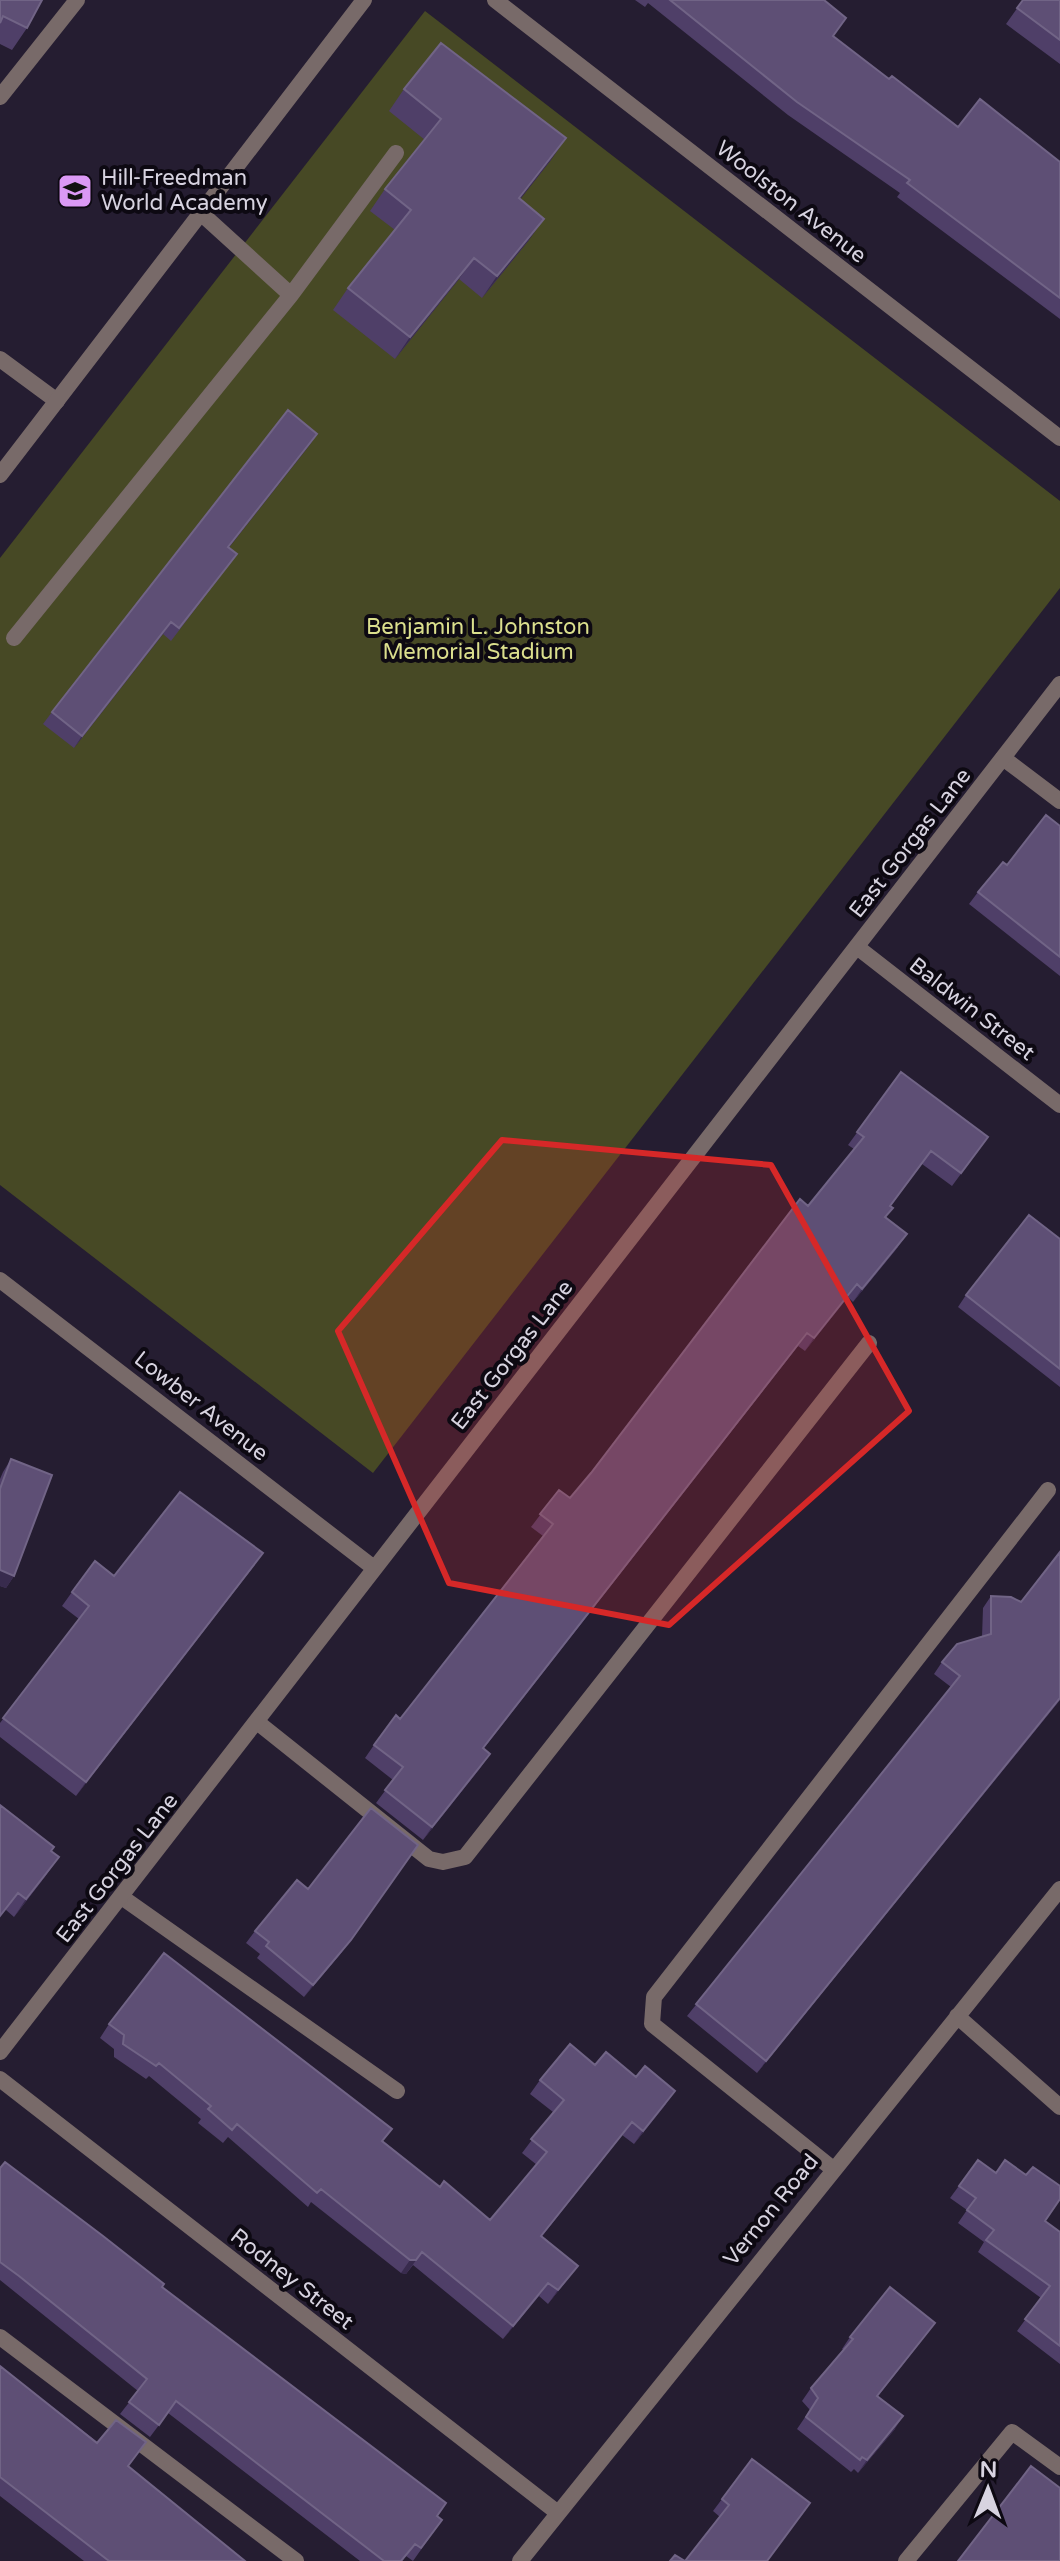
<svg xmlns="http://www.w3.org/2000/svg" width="1060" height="2561" viewBox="0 0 1060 2561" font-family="'Varela Round',sans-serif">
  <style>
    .green { fill: #474925 }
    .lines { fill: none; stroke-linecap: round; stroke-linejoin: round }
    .lane { stroke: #786a69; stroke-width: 16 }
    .street { stroke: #786a69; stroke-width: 16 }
    .wall { fill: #4f3f68 }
    .shaded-wall { fill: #382b4d }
    .building { fill: #5e4f75; stroke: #716486; stroke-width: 2 }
    .marked { fill: #d62828; fill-opacity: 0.2; stroke: #d62828; stroke-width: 6; stroke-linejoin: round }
    .labels { text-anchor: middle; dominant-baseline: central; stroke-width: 8; stroke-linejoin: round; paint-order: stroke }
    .poi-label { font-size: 22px; fill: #d7d3e0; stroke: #0d0912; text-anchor: start }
    .street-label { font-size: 22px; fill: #d7d3e0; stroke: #0d0912 }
    .park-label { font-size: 22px; fill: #dbdf8d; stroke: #0d0912 }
  </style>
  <rect width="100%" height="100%" fill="#251d31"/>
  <path class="green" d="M425,11L1060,501V588L373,1473L0,1185V558Z"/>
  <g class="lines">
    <path class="lane" d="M0,97L77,0
      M291,295L396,153
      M0,359L57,401
      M14,638L291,295L203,215
      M1003,758L1060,801
      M257,1722L429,1859L443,1862L465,1857L869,1343
      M123,1898L397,2091
      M833,2169L652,2024L654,1997L1048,1490
      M0,2337L296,2561
      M906,2561L1012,2432L1060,2467"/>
    <path class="street" d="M495,0L1060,438
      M0,475L364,0
      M857,947L1060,1105
      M0,1280L374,1568
      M957,2016L1060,2107
      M0,2052L1060,684
      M0,2079L558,2513
      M520,2561L1060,1889"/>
  </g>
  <path class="wall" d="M0,0L27,28L12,50L0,44Z
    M635,0H824L833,36L889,79L958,127L1060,162V319L897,197L900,193L788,115L648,3L645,7Z
    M1023,0H1060V64L1006,24Z
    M404,89L551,160L520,199L529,240L482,298L459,279L395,359L333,310L348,288L395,230L370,211L385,189L425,140L389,111Z
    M317,434L229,547L237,554L171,641L163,634L74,748L43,724L52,712Z
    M1060,826V976L969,904L978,892L1007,865Z
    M901,1072L988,1137L952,1186L922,1164L890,1206L886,1218L898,1247L853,1302L848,1297L805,1351L798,1346L484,1748L481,1767L423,1840L376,1803L393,1780L365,1758L374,1745L400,1719L543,1536L531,1527L559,1490L570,1498L591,1473L854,1149L848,1145Z
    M1060,1239V1387L958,1307L966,1295Z
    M11,1459L14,1576L6,1588L0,1586V1479L3,1472Z
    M253,1567L76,1796L0,1737V1723L79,1619L62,1606L72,1592L114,1576Z
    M991,1596L1060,1700L757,2073L687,2016L951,1687L934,1674L942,1662L982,1637L983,1608Z
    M0,1805L52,1851L47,1874L14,1917L6,1910Z
    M255,1931L342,1952L304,1997L257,1958L260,1954L246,1943Z
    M109,2024L383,2141L440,2187L490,2220L537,2165L522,2153L553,2112L530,2094L540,2080L595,2065L666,2104L634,2144L622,2135L542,2236L578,2266L548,2304L539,2296L503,2339L413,2265L406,2274L401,2273L311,2202L308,2207L228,2137L223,2143L198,2123L201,2119L149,2076L146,2079L114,2057V2049L100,2038Z
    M978,2160L1045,2221L1060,2232V2364L1017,2331L1041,2298L978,2252L984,2242L958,2223L967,2210L950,2198Z
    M0,2168L162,2287L442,2520L413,2561L406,2556L402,2561H360L168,2413L150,2437L120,2414L138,2391L0,2280Z
    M935,2323L878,2396L895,2429L858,2473L854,2469L851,2472L797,2429L810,2410L802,2401L811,2388L844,2350L842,2349L850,2337Z
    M0,2366L128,2466L245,2561H84L0,2496Z
    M722,2499L810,2503L685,2561L720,2517L713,2511Z"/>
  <path class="shaded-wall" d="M566,138L551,160L504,220L519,198Z
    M544,219L529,240L482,298L497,276Z
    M474,258L459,279L395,359L410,337Z
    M317,434L309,446L220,559L228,547Z
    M171,622L163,634L74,748L82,736Z
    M907,1234L898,1247L853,1302L862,1289Z
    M857,1284L848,1297L805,1351L814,1338Z
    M807,1333L798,1346L474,1761L483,1748Z
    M263,1553L253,1567L76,1796L86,1782Z
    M0,1570L14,1576L6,1588L0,1586Z
    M1060,1698V1700L757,2073L766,2061Z
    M490,1754L481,1767L423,1840L432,1827Z
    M418,1845L342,1952L304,1997Z
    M59,1857L47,1874L14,1917L26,1899Z
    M675,2091L666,2104L634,2144L643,2131Z
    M632,2122L622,2135L532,2249L541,2236Z
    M422,2252L406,2274L401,2273L410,2260Z
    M578,2266L568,2279L548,2304L558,2290Z
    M548,2283L539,2296L503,2339L513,2326Z
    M935,2323L926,2335L869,2408L877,2396Z
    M903,2416L895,2429L858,2473L867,2460Z"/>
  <path class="building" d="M0,0H42L27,28L3,16L0,23Z
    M670,0H824L846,18L833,36L889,79L892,76L958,127L980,99L1060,162V298L907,183L910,180L797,102Z
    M1023,0H1060V40L1017,8Z
    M441,43L566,138L519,198L544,219L497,276L474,258L410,337L348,288L411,210L385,189L441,119L404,89Z
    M288,410L317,434L228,547L237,554L179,628L171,622L82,736L52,712Z
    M1046,815L1060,826V957L978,892L1003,862L1007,865Z
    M901,1072L988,1137L961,1173L931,1151L890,1206L893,1208L885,1217L907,1234L862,1289L857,1284L814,1338L807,1333L483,1748L490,1754L432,1827L385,1790L403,1767L374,1745L396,1715L400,1719L553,1524L540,1514L559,1490L570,1498L591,1473L800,1199L808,1206L864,1137L857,1132Z
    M1029,1215L1060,1239V1369L966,1295Z
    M11,1459L52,1475L14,1576L0,1570V1489Z
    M180,1492L263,1553L86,1782L3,1718L89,1606L72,1592L95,1561L114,1576Z
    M1060,1552V1698L766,2061L696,2004L960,1676L942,1662L957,1644L991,1634V1596L1011,1597L1021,1602Z
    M0,1805L54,1847L51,1851L59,1857L26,1899L18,1893L0,1916Z
    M371,1808L418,1845L351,1940L313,1985L266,1946L269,1942L255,1931L297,1880L308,1889Z
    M164,1953L392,2129L382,2141L440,2187L444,2181L490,2220L547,2152L531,2139L564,2100L540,2080L570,2044L595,2065L606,2052L636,2077L645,2066L675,2091L643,2131L632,2122L541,2236L578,2266L558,2290L548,2283L513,2326L422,2252L416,2260H410L321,2189L317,2193L237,2124L232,2130L208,2109L211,2106L159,2063L156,2066L123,2044L124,2035L109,2024Z
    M978,2160L996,2173L1005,2160L1026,2175L1033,2167L1060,2186V2199L1045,2221L1060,2232V2346L1025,2319L1050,2286L986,2240L994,2230L967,2210L976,2198L959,2186Z
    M5,2162L103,2236L164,2284L162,2287L446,2503L437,2516L442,2520L421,2548L415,2544L401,2561H384L176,2401L159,2425L129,2402L147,2379L19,2276L0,2262V2168Z
    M890,2287L935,2323L877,2396L903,2416L867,2460L862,2457L860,2460L806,2417L818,2398L811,2388L853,2339L850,2337Z
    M0,2366L97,2443L116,2420L146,2442L128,2466L245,2561H109L0,2477Z
    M752,2459L810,2503L767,2561H670L675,2555L685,2561L729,2505L722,2499Z
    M1031,2466L1060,2488V2561H958Z"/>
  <path class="marked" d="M502,1140L771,1165L909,1411L669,1625L449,1583L338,1331Z"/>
  <defs>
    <symbol id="school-square" viewBox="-11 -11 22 22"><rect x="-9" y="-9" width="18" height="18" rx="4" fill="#db99f5" stroke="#0d0912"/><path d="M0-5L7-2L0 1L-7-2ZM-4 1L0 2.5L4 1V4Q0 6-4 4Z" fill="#111"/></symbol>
  </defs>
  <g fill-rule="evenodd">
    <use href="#school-square" x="55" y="171" width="40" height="40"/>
  </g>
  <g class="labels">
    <g class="poi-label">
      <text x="101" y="178">Hill-Freedman<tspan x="101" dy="25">World Academy</tspan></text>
    </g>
    <g class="street-label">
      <text transform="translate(791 202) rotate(38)">Woolston Avenue</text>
      <text transform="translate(910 843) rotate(-52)">East Gorgas Lane</text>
      <text transform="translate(972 1009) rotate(38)">Baldwin Street</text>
      <text transform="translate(512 1355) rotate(-52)">East Gorgas Lane</text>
      <text transform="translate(201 1406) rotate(38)">Lowber Avenue</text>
      <text transform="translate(117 1868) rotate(-52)">East Gorgas Lane</text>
      <text transform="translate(771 2210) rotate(-51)">Vernon Road</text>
      <text transform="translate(292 2279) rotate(38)">Rodney Street</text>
    </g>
    <g class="park-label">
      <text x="478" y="627">Benjamin L. Johnston<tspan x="478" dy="25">Memorial Stadium</tspan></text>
    </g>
  </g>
  <g transform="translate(988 2489) rotate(1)" stroke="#0d0912" stroke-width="6" paint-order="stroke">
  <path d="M0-6L14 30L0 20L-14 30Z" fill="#d7d3e0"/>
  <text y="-12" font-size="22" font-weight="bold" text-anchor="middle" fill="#d7d3e0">N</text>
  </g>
</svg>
